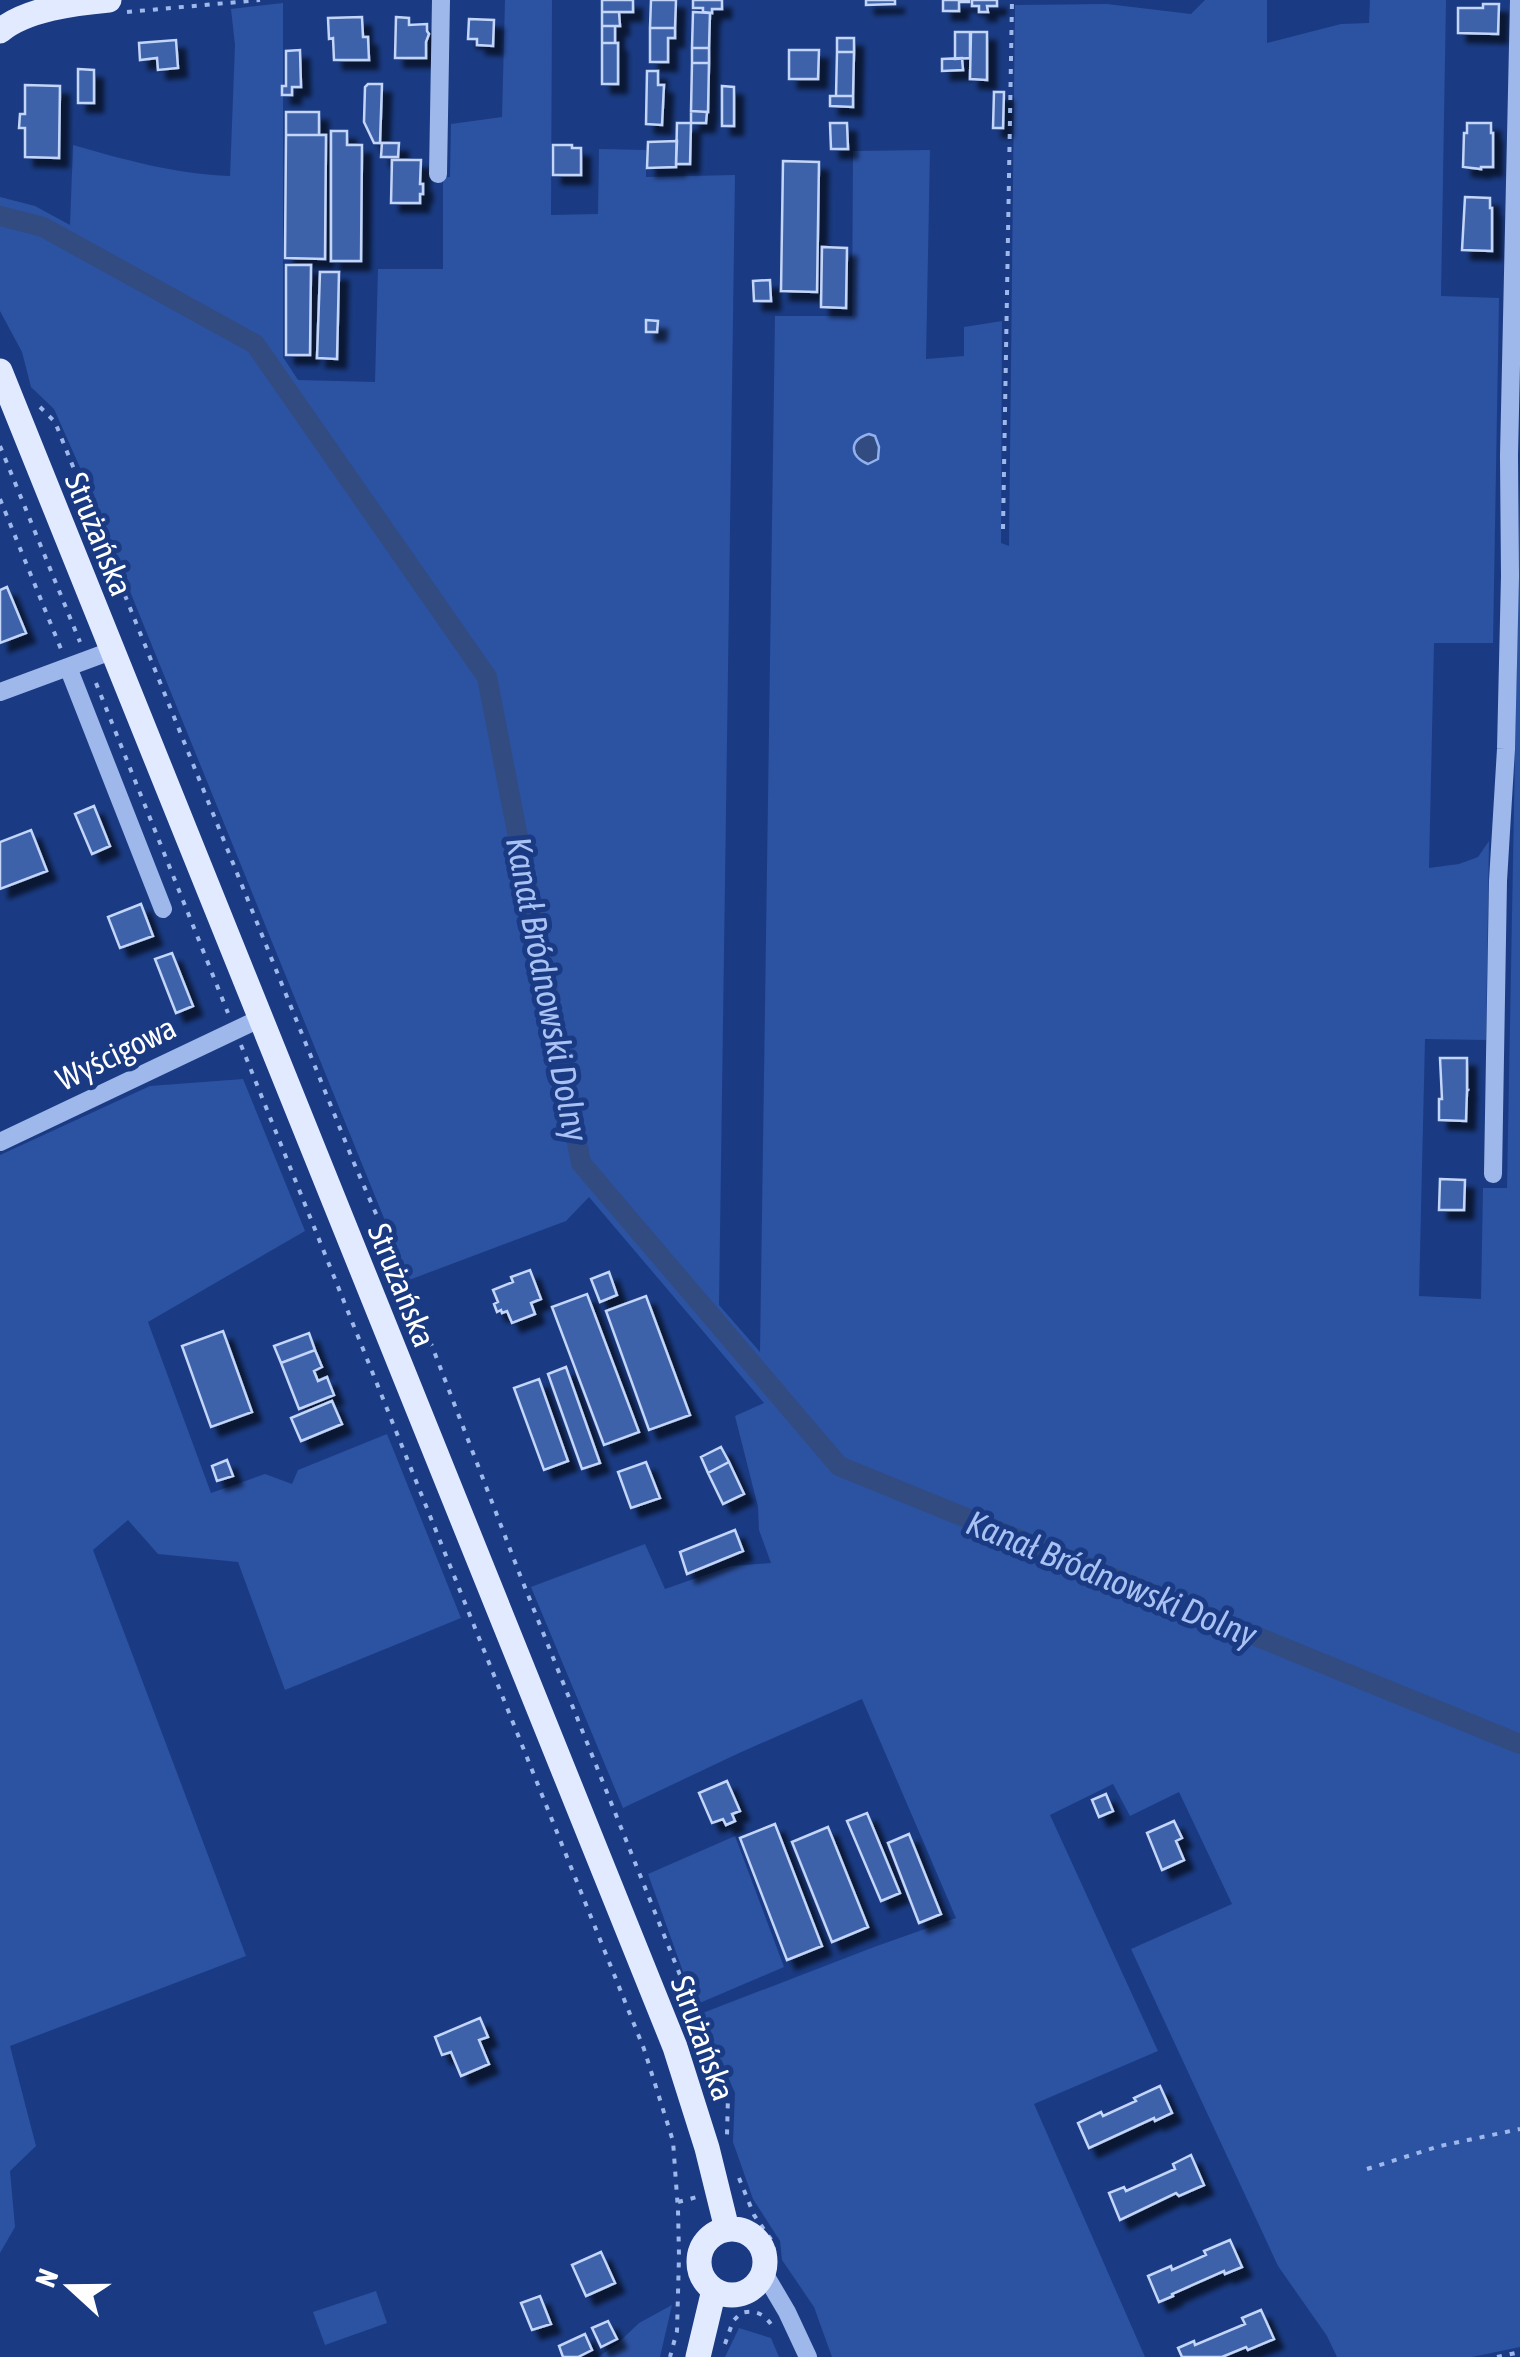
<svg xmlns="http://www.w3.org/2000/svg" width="1520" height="2357" viewBox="0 0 1520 2357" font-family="'Asap Condensed',sans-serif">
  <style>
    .green { fill: #2c52a2 }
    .water { fill: #324b81; stroke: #91b1ee; stroke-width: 2.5 }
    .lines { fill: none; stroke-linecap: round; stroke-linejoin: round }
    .canal { stroke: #324b81; stroke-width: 20 }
    .building { fill: #3e62aa; stroke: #c3d5f8; stroke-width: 2.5; filter: url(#shadow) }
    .path { stroke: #9eb8eb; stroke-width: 4; stroke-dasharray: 5 8; stroke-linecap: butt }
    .minor { stroke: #9eb8eb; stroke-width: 18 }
    .major { stroke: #e2eaff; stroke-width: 25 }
    .labels { text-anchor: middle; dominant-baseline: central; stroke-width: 10; stroke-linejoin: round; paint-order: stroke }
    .street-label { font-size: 32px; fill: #fff; stroke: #1a3b83 }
    .water-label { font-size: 35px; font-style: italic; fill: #a9c2f3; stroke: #1a3b83 }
  </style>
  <defs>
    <filter id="shadow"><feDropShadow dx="9" dy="9" stdDeviation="2.5" flood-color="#0009"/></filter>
  </defs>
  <rect width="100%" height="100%" fill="#1a3b83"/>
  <path class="green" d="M505,0H552L551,215L598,214L599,149L646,150V177L735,175L719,1305L760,1352L775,316H852L853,151L930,150L926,359L964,356V327L1002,321L1001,543L1009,546L1015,5L1107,4L1191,14L1205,0H1267V43L1341,24L1369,23L1370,0H1446L1441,296L1499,298L1493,643H1434L1429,868L1459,864L1478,857L1489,841L1486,1040L1425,1039L1419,1296L1481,1299L1483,1188H1507L1520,481V2347L1472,2357H1337L1327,2336L1278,2266L1131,1949L1232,1904L1179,1792L1130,1816L1113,1784L1050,1815L1158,2051L1034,2104L1145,2357H832L814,2307L782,2260L780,2241L753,2199L733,2142L735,2093L700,2014L874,1947L956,1918L862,1699L737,1754L623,1808L531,1587L645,1544L665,1589L731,1566L771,1563L759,1530L758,1507L735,1416L764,1403L589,1197L566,1221L409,1280L78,463L54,409L31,387L22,352L0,311V197L35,206L70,225L73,145C125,160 176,174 230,176L235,45L231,9L283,3V357L298,380L375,382L378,269H443V178L450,177L451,124L502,117Z
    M243,1079L305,1231L148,1322L211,1493L265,1474L292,1484L298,1470L387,1434L461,1618L285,1690L238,1562L158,1554L128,1520L93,1550L246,1956L10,2046L36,2146L10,2171L15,2227L0,2253V1155L150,1086Z
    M735,1836L784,1967L695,2005L648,1874Z
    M376,2291L387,2323L325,2345L313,2312Z
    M672,2305L660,2357H598L617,2344L639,2323Z
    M739,2328L771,2338L779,2357H725Z"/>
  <path class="water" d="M869,434L875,436L879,447L878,459L868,464C850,457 848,440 869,434Z"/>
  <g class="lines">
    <path class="canal" d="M0,216L43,227L255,344L487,677L581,1163L839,1466L1520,1744"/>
  </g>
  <path class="building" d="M602,0H633V12H602Z
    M651,0H676L675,28H650Z
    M693,0H722V9H712V13L703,12V8H693Z
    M866,0H895V4L866,5Z
    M943,0H969V2H959V11H943Z
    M972,0H997V6H987L988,12H979V6H972Z
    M1483,4H1499L1498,34L1458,33V8H1483Z
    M602,12H619L620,26H602Z
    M693,12L710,13L709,48H692Z
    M362,17L363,37H368L369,60H334L333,38L329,39L328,18Z
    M396,17L409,18V25L427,24V31L429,34L426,42V58H395Z
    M469,19L494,20L493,46L477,45V39H468Z
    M602,26H615V43H602Z
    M650,28H675V38H668V62H650Z
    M955,32H970V58L955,59Z
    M971,32H987V80L970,79Z
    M837,38H854V52H837Z
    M176,40L178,68L158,70L157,58L140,60L139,43Z
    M602,43H618V84H602Z
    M692,48H709V63H692Z
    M300,50L301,87H292V95H282V86H286V51Z
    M789,50H819L818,79H789Z
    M837,52H854L853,96H836Z
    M962,58L963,70L942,71V59Z
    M692,63H709L708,112L691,111Z
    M78,69L94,70V103H78Z
    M647,71H658V85H664L662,125L646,124Z
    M368,84H382L380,143H374L364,122L365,87Z
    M25,85L60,86L59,158L25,157V128H19L20,114H25Z
    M722,86L734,87V126H722Z
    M994,92H1004L1003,128H993Z
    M830,96H853V107L830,106Z
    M691,111L707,112L706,123H691Z
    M286,112H319V135H286Z
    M677,123H691L690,164H676Z
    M830,123H847L848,149H831Z
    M1467,123H1491V133H1493V167H1481V169L1463,167L1464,133H1467Z
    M331,131H347V145H362L361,261H331Z
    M286,135H326L325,259L285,258Z
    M677,141L676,167L647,168L648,142Z
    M382,143H399L398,157H381Z
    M553,145H572V148H581V175H553Z
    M392,160H421L420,184H423V194H420V203H391Z
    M783,161L819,162L817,292L781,291Z
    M1465,197L1490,198V208H1492V251L1462,250Z
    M822,247L847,248L846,308L821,307Z
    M286,265H311L310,355H286Z
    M320,272H339L337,359L317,358Z
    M770,280L771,301H754L753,281Z
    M646,320L658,321L657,332H646Z
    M7,587L26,633L0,643V590Z
    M94,806L110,846L92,854L75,814Z
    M31,830L47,871L0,889V842Z
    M141,904L153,936L120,948L108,917Z
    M172,953L193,1006L176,1013L155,959Z
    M1440,1058H1467V1089L1469,1090H1467L1466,1121L1439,1120V1099H1442Z
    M1440,1179L1465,1180L1464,1210H1439Z
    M530,1270L541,1299L531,1303L535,1314L512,1323L507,1311L502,1313L501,1310L497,1312L494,1304L498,1302L493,1290L513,1282L511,1277Z
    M609,1272L617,1295L600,1302L591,1279Z
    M587,1294L639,1432L604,1445L552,1307Z
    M646,1296L690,1415L649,1430L606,1311Z
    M223,1331L252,1412L211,1427L182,1346Z
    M309,1333L315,1350L281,1363L274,1346Z
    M315,1350L322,1367L314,1371L318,1381L327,1377L334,1395L299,1409L281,1363Z
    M566,1367L600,1463L582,1469L548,1374Z
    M539,1379L568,1461L544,1470L514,1388Z
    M332,1401L342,1424L301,1441L291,1418Z
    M721,1447L729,1462L708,1473L701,1457Z
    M227,1460L233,1476L217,1481L212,1466Z
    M646,1462L660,1498L631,1508L618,1472Z
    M729,1462L744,1494L723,1504L708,1473Z
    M735,1530L743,1551L687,1574L680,1552Z
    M727,1781L740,1811L732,1814L735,1821L726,1825L723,1819L712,1823L699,1793Z
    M1106,1794L1113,1811L1099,1817L1092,1800Z
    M867,1813L900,1893L881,1901L847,1821Z
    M1174,1821L1182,1838L1176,1841L1184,1860L1162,1870L1147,1833Z
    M775,1824L822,1946L787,1960L740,1838Z
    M828,1827L868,1927L832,1942L792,1842Z
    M909,1834L941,1914L919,1923L888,1843Z
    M480,2018L488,2037L479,2040L489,2064L461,2076L451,2052L442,2055L435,2037Z
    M1160,2086L1172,2113L1155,2121L1154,2118L1089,2148L1078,2123L1101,2112L1103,2116L1136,2101L1134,2098Z
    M1191,2155L1204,2185L1179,2196L1176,2193L1120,2220L1109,2193L1124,2187L1126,2191L1175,2169L1173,2164Z
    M1230,2240L1242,2267L1225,2274L1224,2271L1172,2294L1173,2296L1159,2302L1148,2276L1171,2266L1172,2270L1206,2255L1204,2251Z
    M601,2252L615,2283L586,2296L572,2265Z
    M540,2296L551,2324L532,2330L521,2303Z
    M1261,2310L1274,2339L1248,2350L1246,2347L1222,2357H1182L1178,2348L1194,2341L1195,2345L1245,2324L1242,2318Z
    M608,2321L617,2339L601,2347L592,2328Z
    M585,2334L592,2350L578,2357H563L559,2346Z"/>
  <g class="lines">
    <path class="path" d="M127,12L260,0
      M40,407L55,422L354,1163L422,1320L520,1575L728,2095L727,2135
      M0,446L80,642
      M0,499L61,649
      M1003,529L1012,0
      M96,683L228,1013
      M241,1045L644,2049L673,2141L678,2210L679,2256L677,2331L670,2357
      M1367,2169L1440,2146L1520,2129
      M739,2178L754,2215L772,2241L776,2259
      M678,2202L697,2197
      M725,2344L733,2321L741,2313C757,2309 765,2315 773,2327
      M1497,2357L1520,2352"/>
    <path class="minor" d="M438,174L441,0
      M68,667L163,909
      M0,692L111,651
      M0,1142L259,1019
      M1493,1174L1498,881L1506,749L1510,576L1509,456L1519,0
      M764,2273L787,2312L808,2357"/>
    <path class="major" d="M0,31C26,9 76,3 109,0
      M0,371L675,2047L707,2148L727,2229
      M699 2262a33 33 0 1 1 66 0a33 33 0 1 1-66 0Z
      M698,2357L714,2290"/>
  </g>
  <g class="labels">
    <g class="street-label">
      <text transform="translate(99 534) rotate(68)">Strużańska</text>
      <text transform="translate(116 1053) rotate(-26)">Wyścigowa</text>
      <text transform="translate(402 1285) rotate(68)">Strużańska</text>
      <text transform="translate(703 2038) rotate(70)">Strużańska</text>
    </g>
    <g class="water-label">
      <text transform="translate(548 989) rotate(79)">Kanał Bródnowski Dolny</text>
      <text transform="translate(1112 1578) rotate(22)">Kanał Bródnowski Dolny</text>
    </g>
  </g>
  <g transform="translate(70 2287) rotate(291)" stroke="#1a3b83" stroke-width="8" paint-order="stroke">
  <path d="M0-8L18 38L0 25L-18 38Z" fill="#ffffff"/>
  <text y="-15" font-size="28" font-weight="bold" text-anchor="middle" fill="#ffffff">N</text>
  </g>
</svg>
